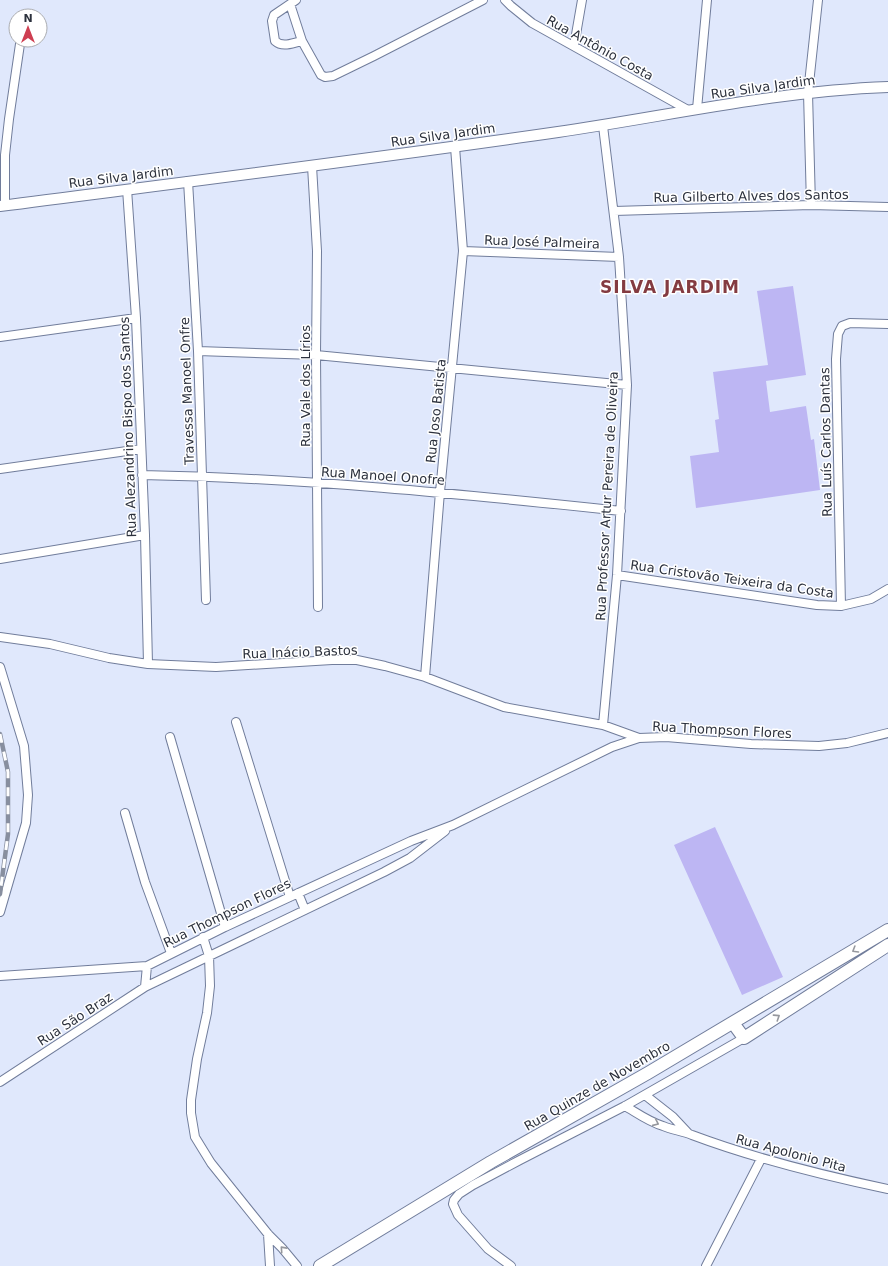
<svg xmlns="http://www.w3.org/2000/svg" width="888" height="1266" viewBox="0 0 888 1266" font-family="'DejaVu Sans',sans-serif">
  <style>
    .building { fill: #bdb6f3 }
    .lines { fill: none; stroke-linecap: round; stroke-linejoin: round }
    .minor-casing { stroke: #717d9b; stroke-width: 10 }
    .tertiary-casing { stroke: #717d9b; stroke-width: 12 }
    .secondary-casing { stroke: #717d9b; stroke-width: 14 }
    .minor { stroke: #fff; stroke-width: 8 }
    .tertiary { stroke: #fff; stroke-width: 10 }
    .secondary { stroke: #fff; stroke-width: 12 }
    .rail-casing { stroke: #888f9f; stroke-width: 4.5 }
    .rail { stroke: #fff; stroke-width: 3; stroke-dasharray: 9; stroke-linecap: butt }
    .oneway { stroke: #96989e }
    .labels { text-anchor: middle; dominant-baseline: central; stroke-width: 3; stroke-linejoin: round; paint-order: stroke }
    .street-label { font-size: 13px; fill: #2c313d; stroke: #fff }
    .district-label { font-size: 17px; font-weight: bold; letter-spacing: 1px; fill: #843b41; stroke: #fff }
  </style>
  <rect width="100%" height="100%" fill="#e0e8fc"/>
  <path class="building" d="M793,286L806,375L766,381L770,412L806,406L811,440L814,439L820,490L696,508L690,456L719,452L715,420L719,419L713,372L768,365L757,291Z
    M715,827L783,977L742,995L674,845Z"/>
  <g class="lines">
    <defs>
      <path id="minor" d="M296,0L274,15L272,21L275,41C283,48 292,43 302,41L321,75L325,77L333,76L374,56L483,0
        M505,0L511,6L532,23L688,110
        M290,4L302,41
        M574,46L582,0
        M697,109L707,0
        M312,166L317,251L316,355L318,607
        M188,181L198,351L206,600
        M127,189L136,318L145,535L148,664
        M5,205V155L9,119L20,44
        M811,205L808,93L818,0
        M614,211L811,205L888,207
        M463,251L619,257
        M0,337L136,318
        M198,351L316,355L627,385
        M0,469L141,449
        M142,475C302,478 461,494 621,511
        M0,559L145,535
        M617,575L817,605L841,606L871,599L888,589
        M841,606L836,359L838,334L842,326L850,323L888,324
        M0,637L50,644L109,658L148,664L216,667L332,660H357L385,666L425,677L504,707L603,725L639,738
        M0,667L24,746L28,795L26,823L0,912
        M425,677L440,492L463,251L455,147
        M236,722L290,897
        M603,725L617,575L627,385L619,257L603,126
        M170,737L225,927
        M125,813L145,882L171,953
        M298,893L305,910
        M203,937L209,956L210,986L207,1013L197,1059L191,1100V1113L195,1137L211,1163L268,1234L282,1248L297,1266
        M0,976L147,966L225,927L411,841L453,825L612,747L639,738L666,737L751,744L819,746L847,743L888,733
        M145,987L384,872L410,858L445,831
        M0,1082L145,987L147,966
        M645,1095L673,1117L688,1133
        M625,1106C637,1113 649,1122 663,1126C672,1130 683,1131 692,1135C756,1159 821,1175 888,1189
        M268,1234L270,1266
        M511,1266L488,1249L458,1215L453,1204L454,1200L459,1194L473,1185L520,1160L625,1106L744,1038
        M706,1266L761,1159"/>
      <path id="tertiary" d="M0,206C186,182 372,159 558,132C668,116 777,91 888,87"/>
      <path id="secondary" d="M733,1023L744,1038L888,945
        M320,1266L491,1162L648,1073L888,930"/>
    </defs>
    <use href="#minor" class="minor-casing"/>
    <use href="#tertiary" class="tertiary-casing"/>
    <use href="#secondary" class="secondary-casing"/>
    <use href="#minor" class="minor"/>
    <use href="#tertiary" class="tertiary"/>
    <use href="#secondary" class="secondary"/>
    <defs>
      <path id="rail" d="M0,734L8,772V834L0,894"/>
    </defs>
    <use href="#rail" class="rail-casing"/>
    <use href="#rail" class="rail"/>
  </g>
  <defs><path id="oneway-chevron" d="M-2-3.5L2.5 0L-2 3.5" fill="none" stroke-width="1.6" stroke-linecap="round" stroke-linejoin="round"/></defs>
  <g class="oneway">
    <use href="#oneway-chevron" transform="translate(855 950) rotate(149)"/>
    <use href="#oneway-chevron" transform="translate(777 1017) rotate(-33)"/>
    <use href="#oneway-chevron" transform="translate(656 1123) rotate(24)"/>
    <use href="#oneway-chevron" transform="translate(283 1249) rotate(-132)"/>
  </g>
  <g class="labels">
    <g class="street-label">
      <text transform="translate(600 48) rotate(29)">Rua Antônio Costa</text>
      <text transform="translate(763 87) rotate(-8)">Rua Silva Jardim</text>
      <text transform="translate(443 135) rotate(-8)">Rua Silva Jardim</text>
      <text transform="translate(121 177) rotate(-7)">Rua Silva Jardim</text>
      <text transform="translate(751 196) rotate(-1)">Rua Gilberto Alves dos Santos</text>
      <text transform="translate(542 242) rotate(2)">Rua José Palmeira</text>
      <text transform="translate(305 386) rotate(-90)">Rua Vale dos Lírios</text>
      <text transform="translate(187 391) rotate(-92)">Travessa Manoel Onfre</text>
      <text transform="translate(436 411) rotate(-84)">Rua Joso Batista</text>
      <text transform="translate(128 427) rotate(-92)">Rua Alezandrino Bispo dos Santos</text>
      <text transform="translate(826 442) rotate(-91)">Rua Luís Carlos Dantas</text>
      <text transform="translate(383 476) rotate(4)">Rua Manoel Onofre</text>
      <text transform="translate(607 496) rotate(-87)">Rua Professor Artur Pereira de Oliveira</text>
      <text transform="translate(732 579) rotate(8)">Rua Cristovão Teixeira da Costa</text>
      <text transform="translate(300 652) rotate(-2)">Rua Inácio Bastos</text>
      <text transform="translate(722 730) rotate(3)">Rua Thompson Flores</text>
      <text transform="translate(227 913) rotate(-26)">Rua Thompson Flores</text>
      <text transform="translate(75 1019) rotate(-33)">Rua São Braz</text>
      <text transform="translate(597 1086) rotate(-30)">Rua Quinze de Novembro</text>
      <text transform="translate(791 1153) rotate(15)">Rua Apolonio Pita</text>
    </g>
    <g class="district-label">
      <text x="670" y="287">SILVA JARDIM</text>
    </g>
  </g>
  <g transform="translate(28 28)"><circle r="19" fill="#ffffff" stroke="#abadb1"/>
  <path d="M0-3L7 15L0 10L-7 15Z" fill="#ce3e51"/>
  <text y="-6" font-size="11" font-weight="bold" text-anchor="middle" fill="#2c313d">N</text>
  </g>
</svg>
